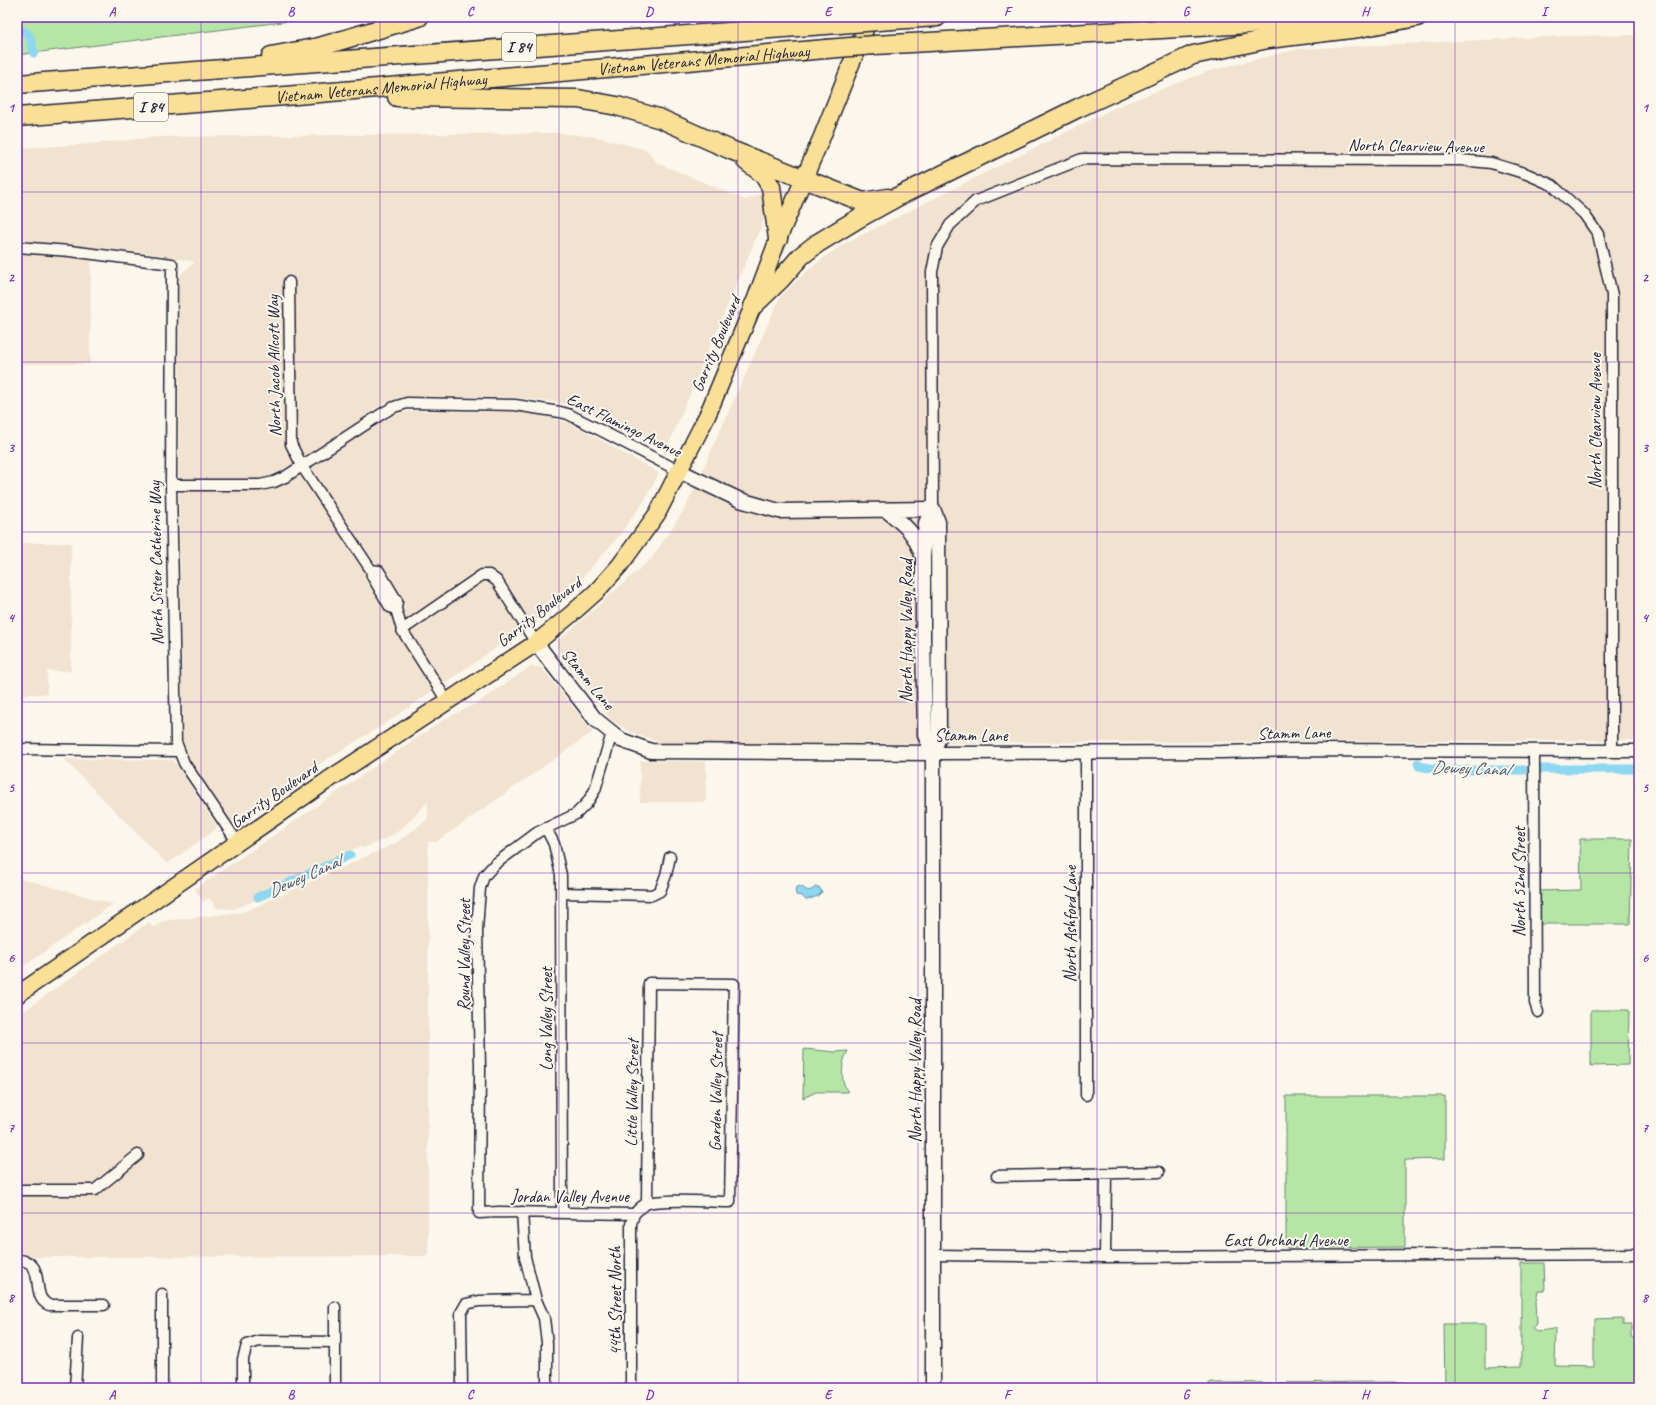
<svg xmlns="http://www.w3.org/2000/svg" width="1656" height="1405" viewBox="0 0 1656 1405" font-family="Caveat,sans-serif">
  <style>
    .built { fill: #f1e3cf }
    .green { fill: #b5e6a6; stroke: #6c8470 }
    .water { fill: #8ed7f0; stroke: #638fa8 }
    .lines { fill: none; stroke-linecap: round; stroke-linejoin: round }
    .canal { stroke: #8ed7f0; stroke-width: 9 }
    .minor-casing { stroke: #22223b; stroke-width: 13 }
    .tertiary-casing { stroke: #22223b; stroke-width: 15 }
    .secondary-casing { stroke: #22223b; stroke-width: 17 }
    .primary-casing { stroke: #22223b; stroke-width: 19 }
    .motorway-casing { stroke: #22223b; stroke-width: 21 }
    .minor { stroke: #fbf7ec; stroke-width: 10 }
    .tertiary { stroke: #fbf7ec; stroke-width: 12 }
    .secondary { stroke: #fbf7ec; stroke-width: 14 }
    .primary { stroke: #f9e096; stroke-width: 16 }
    .motorway { stroke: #f9e096; stroke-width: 18 }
    .motorway-bridge-casing { stroke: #22223b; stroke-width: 21; stroke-linecap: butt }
    .motorway-bridge { stroke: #f9e096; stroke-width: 18 }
    .grid { fill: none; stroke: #7b2cbf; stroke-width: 1; stroke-opacity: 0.55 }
    .labels { text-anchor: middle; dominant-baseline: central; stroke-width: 4; stroke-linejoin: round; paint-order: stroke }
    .shield { fill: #fbf7ec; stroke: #636270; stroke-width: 1 }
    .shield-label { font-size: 16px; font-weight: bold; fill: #22223b }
    .street-label { font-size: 17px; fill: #22223b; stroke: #fbf7ec }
    .water-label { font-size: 18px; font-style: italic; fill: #425871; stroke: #fbf7ec }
    .neatline { fill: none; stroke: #7b2cbf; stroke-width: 1.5 }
    .grid-label { font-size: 13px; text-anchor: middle; font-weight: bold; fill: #7b2cbf }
  </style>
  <rect width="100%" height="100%" fill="#fbf7ec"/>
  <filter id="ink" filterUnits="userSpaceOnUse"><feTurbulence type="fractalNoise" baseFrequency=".025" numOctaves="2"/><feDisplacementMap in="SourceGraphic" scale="8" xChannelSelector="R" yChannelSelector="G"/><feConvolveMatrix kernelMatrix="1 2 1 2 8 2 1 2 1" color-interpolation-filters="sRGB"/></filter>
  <g filter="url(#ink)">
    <path class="built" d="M1639,35V740L666,744L630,732L610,719L561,656L557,647L558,641L652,558L686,507L780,297L809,269L840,246L1116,107L1209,71L1298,49L1568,36Z
      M559,133L597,137L647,150L657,163L746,200L764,192L767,207L765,217L667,448L579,407L556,402L519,398L415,396L399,398L383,404L372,410L381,422L400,413L414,411L505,412L526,413L552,418L572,424L659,473L644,501L618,537L579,581L543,613L509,639L386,723L293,780L232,822L192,763L185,752L183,740L179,491V276L195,262L155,254L91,247L90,364H17V148L78,145L159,137Z
      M17,543H71V671H47V694H17Z
      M530,667H541L593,732L436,842H428V1256L17,1257V1016L149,922L153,928L163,921L244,912L396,843L428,819V802L400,830L388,838L363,848L361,846L292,878L257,895L258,899L234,909L217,908L209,898L203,902L195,889L443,720L479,702Z
      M64,759L173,760L217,826L215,830L167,864Z
      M640,761H706V802H640Z
      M17,879L31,881L113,904L17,971Z"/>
    <path class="green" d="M17,17H322L17,55Z
      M1580,839H1632L1630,924H1536V891L1581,890Z
      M1591,1010H1629L1628,1065L1591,1066Z
      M804,1049L835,1052L848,1051C841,1062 840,1081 848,1092H816L803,1098Z
      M1286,1096H1445V1159L1405,1160V1247L1286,1248Z
      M1521,1263H1544L1545,1290H1538L1536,1301L1537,1322L1532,1327L1533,1329L1537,1331L1556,1329L1555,1365L1594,1366V1319L1623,1318V1325H1631V1337L1636,1339L1639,1263V1388H1445L1444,1324H1485V1368L1521,1367Z
      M1404,1382V1388H1209V1383Z"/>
    <path class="water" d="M799,886C808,889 806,894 816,887H819L822,892L818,896L806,900L802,896L796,895L795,889Z"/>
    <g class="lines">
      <path class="canal" d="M17,29C33,34 30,38 34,53
        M1418,763L1419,766L1440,770H1524
        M1535,769H1639
        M258,897L350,855"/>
      <defs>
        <path id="minor" d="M17,247L70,251L172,264L171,485L176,742L184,763L238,843
          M289,282L291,444L302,466L371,570L372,576L390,607L396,609
          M171,485H260L274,482L285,477L383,413L394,407L407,403L515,405L560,412L568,414L602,431L679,471
          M933,509L932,272L937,247L950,225L976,201L1082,159L1461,160L1491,163L1527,174L1552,185L1584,214L1598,234L1612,295V751
          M371,570L379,571L397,601L396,609L402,630L447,701
          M402,630L482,575H489L497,581L536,643
          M612,733L595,790L587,803L576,814L538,832L495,864L484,876L480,888L477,930L480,1067L479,1213L499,1212L634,1214C638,1210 641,1206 646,1204C659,1198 712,1202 730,1202L734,984L649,983L647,1203
          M17,749L178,751
          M1534,751L1535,1003L1538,1012
          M546,828L554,844L561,875L562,1213
          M561,893L652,895L660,891L666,875L670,857
          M1086,1095V753
          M997,1176L1159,1172
          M17,1190H95L138,1155
          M522,1212L525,1257L536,1300L544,1318L547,1343V1388
          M933,1255L1105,1257L1639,1254
          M1105,1257L1106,1174
          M17,1260C49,1260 28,1297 49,1305H104
          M162,1294V1388
          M335,1307V1388
          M75,1388L78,1338
          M243,1388V1359L247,1345L259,1341L334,1342
          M462,1388L461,1313L466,1304L479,1301L536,1300
          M631,1388V1224L634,1214"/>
        <path id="tertiary" d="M933,753L1222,752L1297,750L1639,751"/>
        <path id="secondary" d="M679,471L740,500L779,511L933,509
          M933,509L938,522L939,737L933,753V1388
          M933,509L926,523L923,557V637L925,735L933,753
          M886,510C906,526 914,532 922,555
          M536,643L595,719L621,740L651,751L933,753"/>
        <path id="primary" d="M17,995L328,780L536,643L569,616L596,592L620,565L657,514L707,416L753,306L778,239L821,139L870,17"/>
        <g id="motorway">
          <path d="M892,20L937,17"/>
          <path d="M875,45L1338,19"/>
          <path d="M271,56L319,47L419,17"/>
          <path d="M17,84L839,24"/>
          <path d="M397,97L578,99L617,106L661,119L731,150L863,202L888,198"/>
          <path id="s1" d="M17,117L285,96L826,49"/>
          <path d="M746,161L763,174L771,187L778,239"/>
          <path d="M753,306L780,280L801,256L818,243L859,218L897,197L1078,108L1193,55L1268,39L1359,28L1417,17"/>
        </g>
      </defs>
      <use href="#minor" class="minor-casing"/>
      <use href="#tertiary" class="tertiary-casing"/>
      <use href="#secondary" class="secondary-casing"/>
      <use href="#primary" class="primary-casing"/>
      <use href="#motorway" class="motorway-casing"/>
      <use href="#minor" class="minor"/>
      <use href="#tertiary" class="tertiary"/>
      <use href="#secondary" class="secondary"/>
      <use href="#primary" class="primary"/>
      <use href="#motorway" class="motorway"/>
      <defs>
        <path id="motorway-bridge" d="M839,24L892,20
          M826,49L875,45"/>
      </defs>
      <use href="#motorway-bridge" class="motorway-bridge-casing"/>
      <use href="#motorway-bridge" class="motorway-bridge"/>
    </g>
  </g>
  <path class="grid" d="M201,17V1388M380,17V1388M559,17V1388M738,17V1388M918,17V1388M1097,17V1388M1276,17V1388M1455,17V1388M17,192H1639M17,362H1639M17,532H1639M17,702H1639M17,873H1639M17,1043H1639M17,1213H1639"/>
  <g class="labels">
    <g class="shield">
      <rect x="502" y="33" width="34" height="28" rx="3"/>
      <rect x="134" y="93" width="34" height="28" rx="3"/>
    </g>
    <g class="shield-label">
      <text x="519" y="47">I 84</text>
      <text x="151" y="107">I 84</text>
    </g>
    <g class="street-label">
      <text stroke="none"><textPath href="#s1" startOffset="689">Vietnam Veterans Memorial Highway</textPath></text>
      <text stroke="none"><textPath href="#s1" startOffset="365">Vietnam Veterans Memorial Highway</textPath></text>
      <text transform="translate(1416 146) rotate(1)">North Clearview Avenue</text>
      <text transform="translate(716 344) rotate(-67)">Garrity Boulevard</text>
      <text transform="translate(274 366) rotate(-91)">North Jacob Allcott Way</text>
      <text transform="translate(1595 421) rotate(-90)">North Clearview Avenue</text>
      <text transform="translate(624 425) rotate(26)">East Flamingo Avenue</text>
      <text transform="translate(156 563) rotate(-91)">North Sister Catherine Way</text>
      <text transform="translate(539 612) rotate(-38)">Garrity Boulevard</text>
      <text transform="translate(906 631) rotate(-90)">North Happy Valley Road</text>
      <text transform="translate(588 679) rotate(51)">Stamm Lane</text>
      <text transform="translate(1294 733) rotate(-1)">Stamm Lane</text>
      <text x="971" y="735">Stamm Lane</text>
      <text transform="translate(274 795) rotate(-35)">Garrity Boulevard</text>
      <text transform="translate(1519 882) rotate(-90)">North 52nd Street</text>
      <text transform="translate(1070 924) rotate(-90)">North Ashford Lane</text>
      <text transform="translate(464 955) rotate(-90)">Round Valley Street</text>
      <text transform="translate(546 1019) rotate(-90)">Long Valley Street</text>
      <text transform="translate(915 1071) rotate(-90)">North Happy Valley Road</text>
      <text transform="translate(716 1092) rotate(-89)">Garden Valley Street</text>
      <text transform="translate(632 1093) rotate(-89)">Little Valley Street</text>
      <text x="570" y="1196">Jordan Valley Avenue</text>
      <text x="1286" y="1240">East Orchard Avenue</text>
      <text transform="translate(615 1301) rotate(-90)">44th Street North</text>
    </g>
    <g class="water-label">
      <text transform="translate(1470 768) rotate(2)">Dewey Canal</text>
      <text transform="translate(304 876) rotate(-24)">Dewey Canal</text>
    </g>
  </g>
  <rect width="1656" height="1405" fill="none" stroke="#fbf7ec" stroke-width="44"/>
  <rect x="22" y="22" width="1612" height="1361" class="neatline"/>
  <g class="grid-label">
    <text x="112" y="16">A</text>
    <text x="291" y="16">B</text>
    <text x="470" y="16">C</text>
    <text x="649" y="16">D</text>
    <text x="828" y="16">E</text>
    <text x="1007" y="16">F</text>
    <text x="1186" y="16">G</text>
    <text x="1365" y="16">H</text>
    <text x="1544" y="16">I</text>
    <text x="11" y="112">1</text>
    <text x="1645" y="112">1</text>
    <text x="11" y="282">2</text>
    <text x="1645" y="282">2</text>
    <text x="11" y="452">3</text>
    <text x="1645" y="452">3</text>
    <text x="11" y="622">4</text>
    <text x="1645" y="622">4</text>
    <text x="11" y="792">5</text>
    <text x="1645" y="792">5</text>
    <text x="11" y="962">6</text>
    <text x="1645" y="962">6</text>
    <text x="11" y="1132">7</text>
    <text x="1645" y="1132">7</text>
    <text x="11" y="1302">8</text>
    <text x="1645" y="1302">8</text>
    <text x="112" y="1399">A</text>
    <text x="291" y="1399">B</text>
    <text x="470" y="1399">C</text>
    <text x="649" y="1399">D</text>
    <text x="828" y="1399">E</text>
    <text x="1007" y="1399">F</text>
    <text x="1186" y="1399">G</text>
    <text x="1365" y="1399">H</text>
    <text x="1544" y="1399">I</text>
  </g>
</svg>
